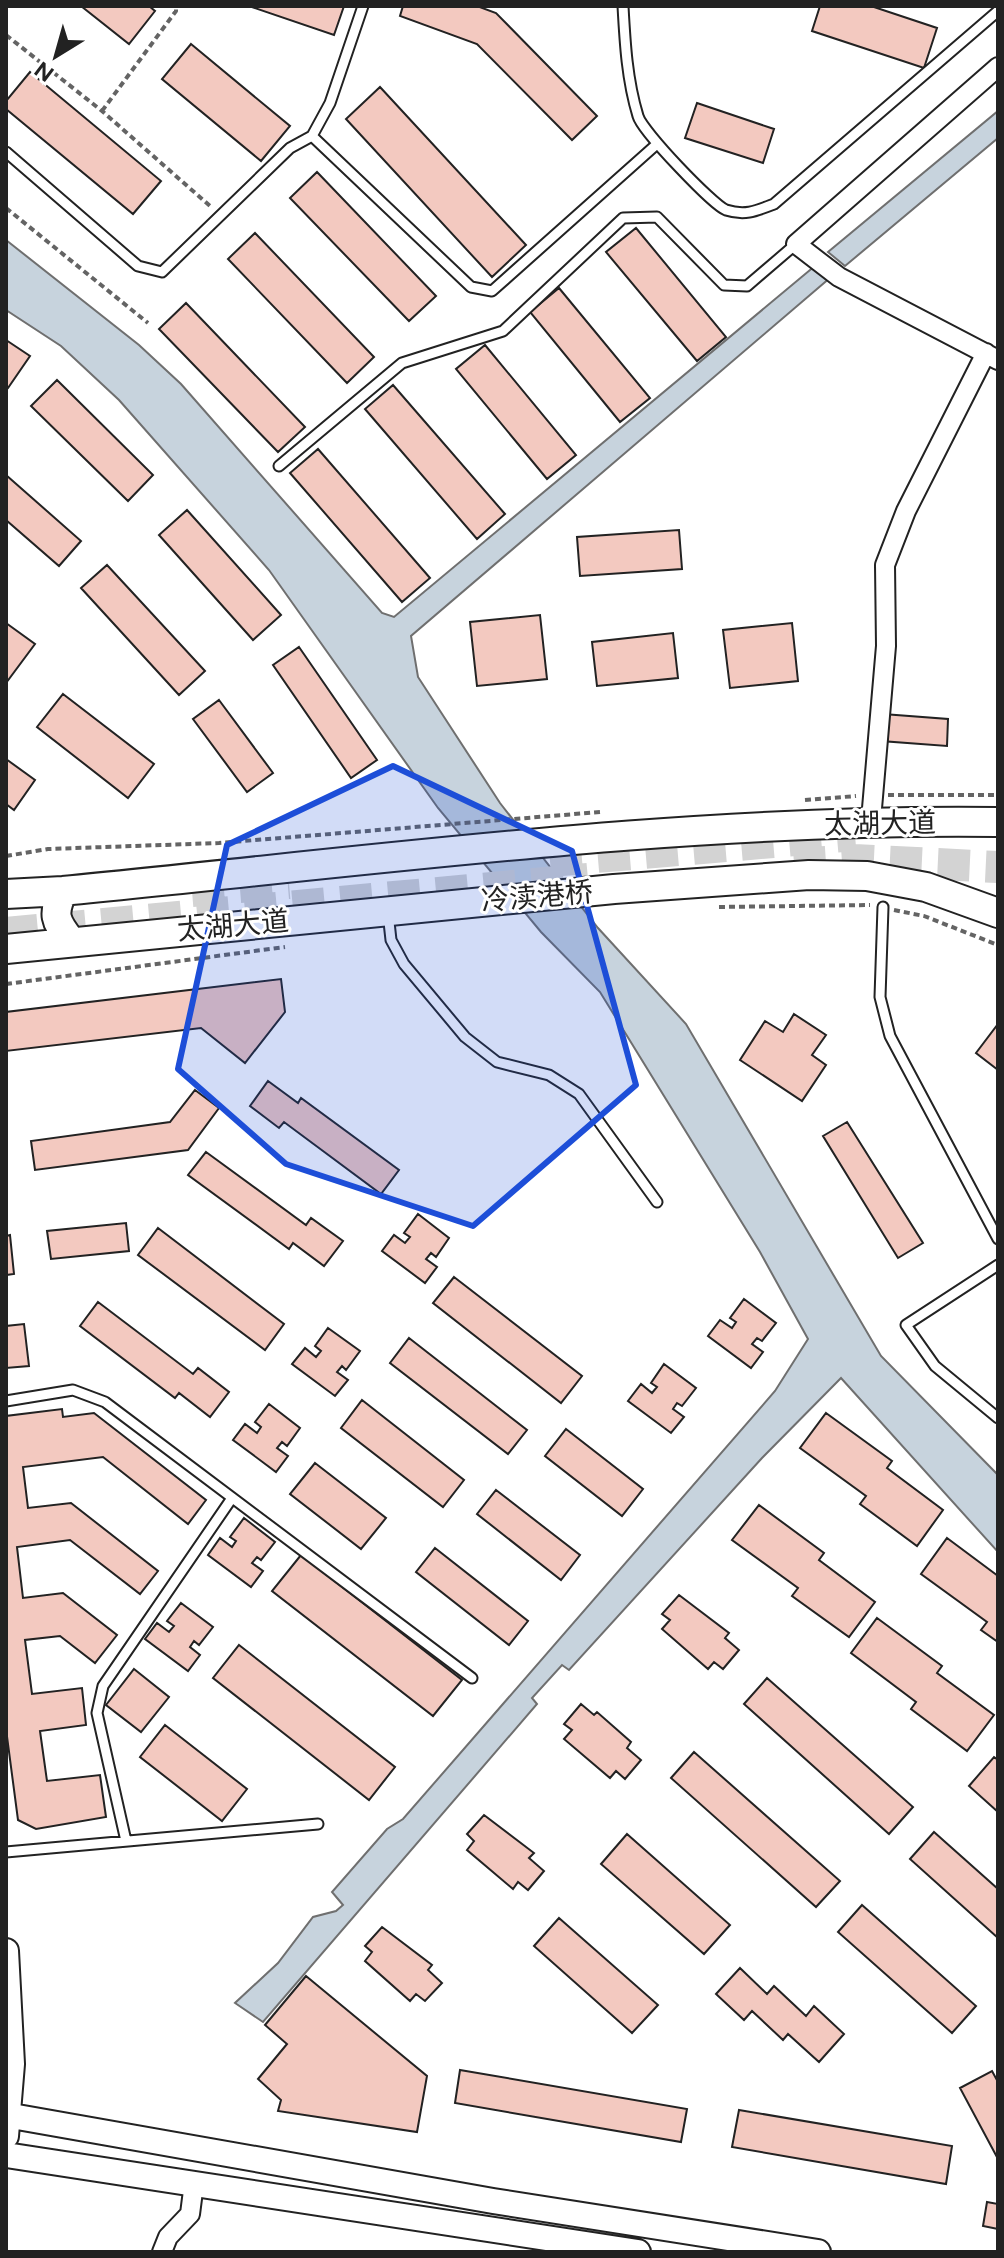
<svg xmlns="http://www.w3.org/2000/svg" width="1004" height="2258" viewBox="0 0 1004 2258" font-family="Figtree,'Noto Sans SC',sans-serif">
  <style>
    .water { fill: #c7d3dd; stroke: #6f6f6f; stroke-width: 2 }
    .building { fill: #f3c9c0; stroke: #222; stroke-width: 2 }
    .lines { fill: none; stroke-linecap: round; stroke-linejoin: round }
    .highway-tunnel { stroke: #d3d3d3; stroke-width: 32; stroke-dasharray: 32 16; stroke-linecap: butt }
    .lane-casing { stroke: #222; stroke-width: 13 }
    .street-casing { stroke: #222; stroke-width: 22 }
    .secondary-casing { stroke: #222; stroke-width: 28 }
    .primary-casing { stroke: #222; stroke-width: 32 }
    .path { stroke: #646464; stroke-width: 4; stroke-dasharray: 6 4; stroke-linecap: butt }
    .lane { stroke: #fff; stroke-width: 9 }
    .street { stroke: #fff; stroke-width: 18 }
    .secondary { stroke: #fff; stroke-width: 24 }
    .primary { stroke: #fff; stroke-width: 28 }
    .marked { fill: #1d4ed8; fill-opacity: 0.2; stroke: #1d4ed8; stroke-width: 6; stroke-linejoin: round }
    .labels { text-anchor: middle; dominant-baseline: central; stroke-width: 6; stroke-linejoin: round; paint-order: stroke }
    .street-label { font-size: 28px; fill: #222; stroke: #fff }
  </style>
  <rect width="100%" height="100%" fill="#fff"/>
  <path class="water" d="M998,111V138L845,266L828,252Z
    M6,240L139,345L181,384L382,613L394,617L816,265L831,277L411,636L418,677L500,803L598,928L686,1024L881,1356L998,1475V1552L841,1378L762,1458L569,1670L562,1665L532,1698L537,1704L263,2022L235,2003L278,1963L313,1917L336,1911L343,1905L332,1892L387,1829L403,1819L775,1391L808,1339L760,1252L600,992L541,932L438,808L269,570L119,400L61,346L6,310Z"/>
  <path class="building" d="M81,6H149L155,11L129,44Z
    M249,6H344L334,35Z
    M403,6H477L496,13L597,116L572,140L477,44L400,16Z
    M820,6H871L937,28L924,68L812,31Z
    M191,44L290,126L261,161L162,79Z
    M30,72L161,181L133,214L6,109V101Z
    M380,87L526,245L492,277L346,119Z
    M697,103L774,129L763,163L685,138Z
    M317,172L436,296L409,321L290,198Z
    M636,228L726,337L697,361L606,252Z
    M255,233L374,357L347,383L228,259Z
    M559,288L650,398L620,422L530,312Z
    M186,303L305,427L278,452L159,329Z
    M6,340L30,356L8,388L6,387Z
    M485,345L576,455L547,479L456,369Z
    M57,380L153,475L128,501L31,406Z
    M393,385L505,514L477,539L365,409Z
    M318,449L430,578L402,602L290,473Z
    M6,475L81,541L59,566L6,520Z
    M187,510L281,615L253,640L159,535Z
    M679,530L682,569L580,576L577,537Z
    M107,565L205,671L179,695L81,588Z
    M540,615L547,679L477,686L470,622Z
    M6,623L35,644L6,683Z
    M792,623L798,681L730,688L723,630Z
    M673,633L678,678L597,686L592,642Z
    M299,647L377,760L351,778L273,665Z
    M63,694L154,764L128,798L37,727Z
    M219,700L273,773L247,792L193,719Z
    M883,714L948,719L947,746L881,741Z
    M6,759L35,780L14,810L6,804Z
    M281,979L285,1012L245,1063L201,1028L6,1051V1012Z
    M794,1014L826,1035L812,1055L826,1065L802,1101L740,1060L765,1021L783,1032Z
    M998,1024V1070L976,1053Z
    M268,1081L298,1103L301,1098L399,1170L381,1194L284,1122L279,1128L250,1106Z
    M195,1090L219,1108L188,1150L35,1170L31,1141L170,1122Z
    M847,1122L923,1243L898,1258L823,1136Z
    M206,1152L306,1225L311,1218L343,1241L324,1266L293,1243L289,1249L188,1175Z
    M418,1214L449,1238L436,1257L431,1253L426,1259L437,1267L425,1283L382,1251L394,1235L405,1243L410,1237L404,1233Z
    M126,1223L129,1251L51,1259L47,1231Z
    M158,1228L284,1324L265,1350L138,1255Z
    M10,1235L14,1274L6,1275V1236Z
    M454,1277L582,1376L561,1403L433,1303Z
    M744,1299L776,1323L762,1341L757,1338L752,1344L763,1352L751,1368L708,1336L720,1320L732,1328L736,1322L730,1318Z
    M98,1302L193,1374L198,1368L229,1392L210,1417L179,1393L175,1398L80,1326Z
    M24,1324L29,1366L6,1368V1326Z
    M328,1328L360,1351L346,1370L342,1366L337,1372L348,1380L335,1396L292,1364L305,1348L316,1357L321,1351L315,1346Z
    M409,1338L527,1430L508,1454L390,1363Z
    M664,1364L696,1388L682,1406L677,1403L673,1409L684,1417L671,1433L628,1401L641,1384L652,1393L657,1387L651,1383Z
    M362,1400L464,1480L443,1507L341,1428Z
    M269,1404L300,1428L287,1446L282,1442L277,1448L288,1456L276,1472L233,1440L245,1424L257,1433L261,1427L255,1422Z
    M62,1409L63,1417L94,1413L206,1500L188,1524L103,1457L23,1467L28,1508L71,1503L158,1571L140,1594L70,1540L17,1547L23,1598L63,1593L117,1635L95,1663L60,1636L25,1640L32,1694L82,1688L86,1725L40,1731L47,1781L100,1775L106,1817L36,1829L18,1820L6,1729V1416Z
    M826,1413L892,1461L887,1468L943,1510L917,1546L860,1504L866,1496L800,1448Z
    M566,1429L643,1489L622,1516L545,1456Z
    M315,1463L386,1518L361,1549L290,1494Z
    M496,1490L580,1555L561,1580L477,1514Z
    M759,1505L824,1553L819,1560L875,1602L849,1637L792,1596L798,1588L732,1540Z
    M244,1518L275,1542L261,1560L257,1557L252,1563L263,1571L251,1587L208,1555L220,1538L232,1547L236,1541L230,1537Z
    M947,1538L998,1576V1642L981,1630L987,1622L921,1574Z
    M435,1548L528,1621L509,1645L416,1572Z
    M301,1555L462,1680L433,1716L272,1591Z
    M679,1595L729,1633L725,1638L739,1650L723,1669L714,1662L708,1669L662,1629L670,1620L662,1614Z
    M181,1603L213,1627L199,1645L194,1641L190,1647L200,1655L188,1671L145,1639L157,1623L169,1632L174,1626L167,1621Z
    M877,1618L942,1666L937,1673L994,1715L967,1751L911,1709L916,1702L851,1653Z
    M239,1645L395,1767L369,1800L213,1678Z
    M134,1669L169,1697L141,1732L106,1705Z
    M767,1678L913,1807L889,1834L744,1704Z
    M581,1704L594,1715L597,1712L631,1742L627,1748L641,1760L625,1779L616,1771L610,1778L564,1739L572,1730L564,1724Z
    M165,1725L247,1789L222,1821L140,1757Z
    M694,1752L840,1881L816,1907L671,1778Z
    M994,1757L998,1760V1812L969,1786Z
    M484,1815L534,1853L529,1858L544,1871L528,1890L518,1882L513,1889L467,1850L474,1841L467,1834Z
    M934,1832L998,1889V1938L910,1859Z
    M627,1834L730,1925L704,1954L601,1864Z
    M862,1905L976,2006L952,2033L838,1932Z
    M559,1918L658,2005L632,2033L534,1946Z
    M382,1927L432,1965L428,1970L442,1983L425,2001L416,1994L410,2001L365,1961L372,1952L365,1946Z
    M740,1968L767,1994L774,1986L806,2016L814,2006L844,2034L819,2062L788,2034L783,2040L752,2011L744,2020L716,1994Z
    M306,1976L427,2076L417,2132L278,2111L281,2100L258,2079L287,2044L265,2025Z
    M460,2070L687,2109L681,2142L455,2103Z
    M992,2071L998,2082V2159L960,2088Z
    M739,2110L952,2146L946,2184L732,2147Z
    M987,2202L998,2204V2229L983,2226Z"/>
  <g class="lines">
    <path class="highway-tunnel" d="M550,861L855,835
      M794,864L854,860L998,867
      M192,891L289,883
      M6,933L588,879"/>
    <defs>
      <path id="lane" d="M623,6C625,43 627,80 638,116C642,131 713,205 726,210C745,216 756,211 774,204L998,11
        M312,136L471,287L492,291L657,144
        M6,152L138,266L162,272L290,148L312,136L330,103L363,6
        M279,466L402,363L503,331L623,218L657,217L724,285L747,286L796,244
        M883,907L880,997L890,1036L998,1239
        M388,913L391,940L404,964L465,1037L497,1062L549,1075L579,1094L657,1202
        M998,1265L906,1325L935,1366L998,1418
        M6,1401L73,1390L105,1402L472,1678
        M126,1841L97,1713L103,1686L232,1498
        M6,1852L318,1824"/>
      <path id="street" d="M998,67L796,244L839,277L998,360
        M871,820L886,646L885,565L906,511L986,353
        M162,2252L168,2237L190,2214L194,2183"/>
      <path id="secondary" d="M6,1951L12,2064L6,2136
        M6,2115L493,2201L818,2252
        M6,2155L638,2252"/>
      <path id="primary" d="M63,891C52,914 55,921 70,940
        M6,894L63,891C373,861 685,818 998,822
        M6,949L614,889L809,875L867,876L926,887L998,913"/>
    </defs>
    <use href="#lane" class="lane-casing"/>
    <use href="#street" class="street-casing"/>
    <use href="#secondary" class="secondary-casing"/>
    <use href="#primary" class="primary-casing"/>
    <path class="path" d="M6,35L102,111L210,206
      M102,111L176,11V6
      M6,208L148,323
      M888,795H998
      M805,800L856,796
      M6,856L48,849L219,843L600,812
      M719,907L870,905
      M894,910L924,916L998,945
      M6,984L285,947"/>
    <use href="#lane" class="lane"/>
    <use href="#street" class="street"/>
    <use href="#secondary" class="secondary"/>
    <use href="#primary" class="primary"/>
  </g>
  <path class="marked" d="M393,766L572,851L636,1085L473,1226L286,1164L178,1069L227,845Z"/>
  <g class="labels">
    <g class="street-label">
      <text transform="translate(880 823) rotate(-1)">太湖大道</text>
      <text transform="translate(537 896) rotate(-5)">冷渎港桥</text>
      <text transform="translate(233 925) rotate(-5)">太湖大道</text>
    </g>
  </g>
  <rect width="1004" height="2258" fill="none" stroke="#222222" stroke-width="16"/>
  <g transform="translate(56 56) rotate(217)" stroke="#ffffff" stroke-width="6" paint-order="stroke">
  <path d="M0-6L14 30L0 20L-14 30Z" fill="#222222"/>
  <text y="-12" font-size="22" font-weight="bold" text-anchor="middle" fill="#222222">N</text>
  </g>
</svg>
